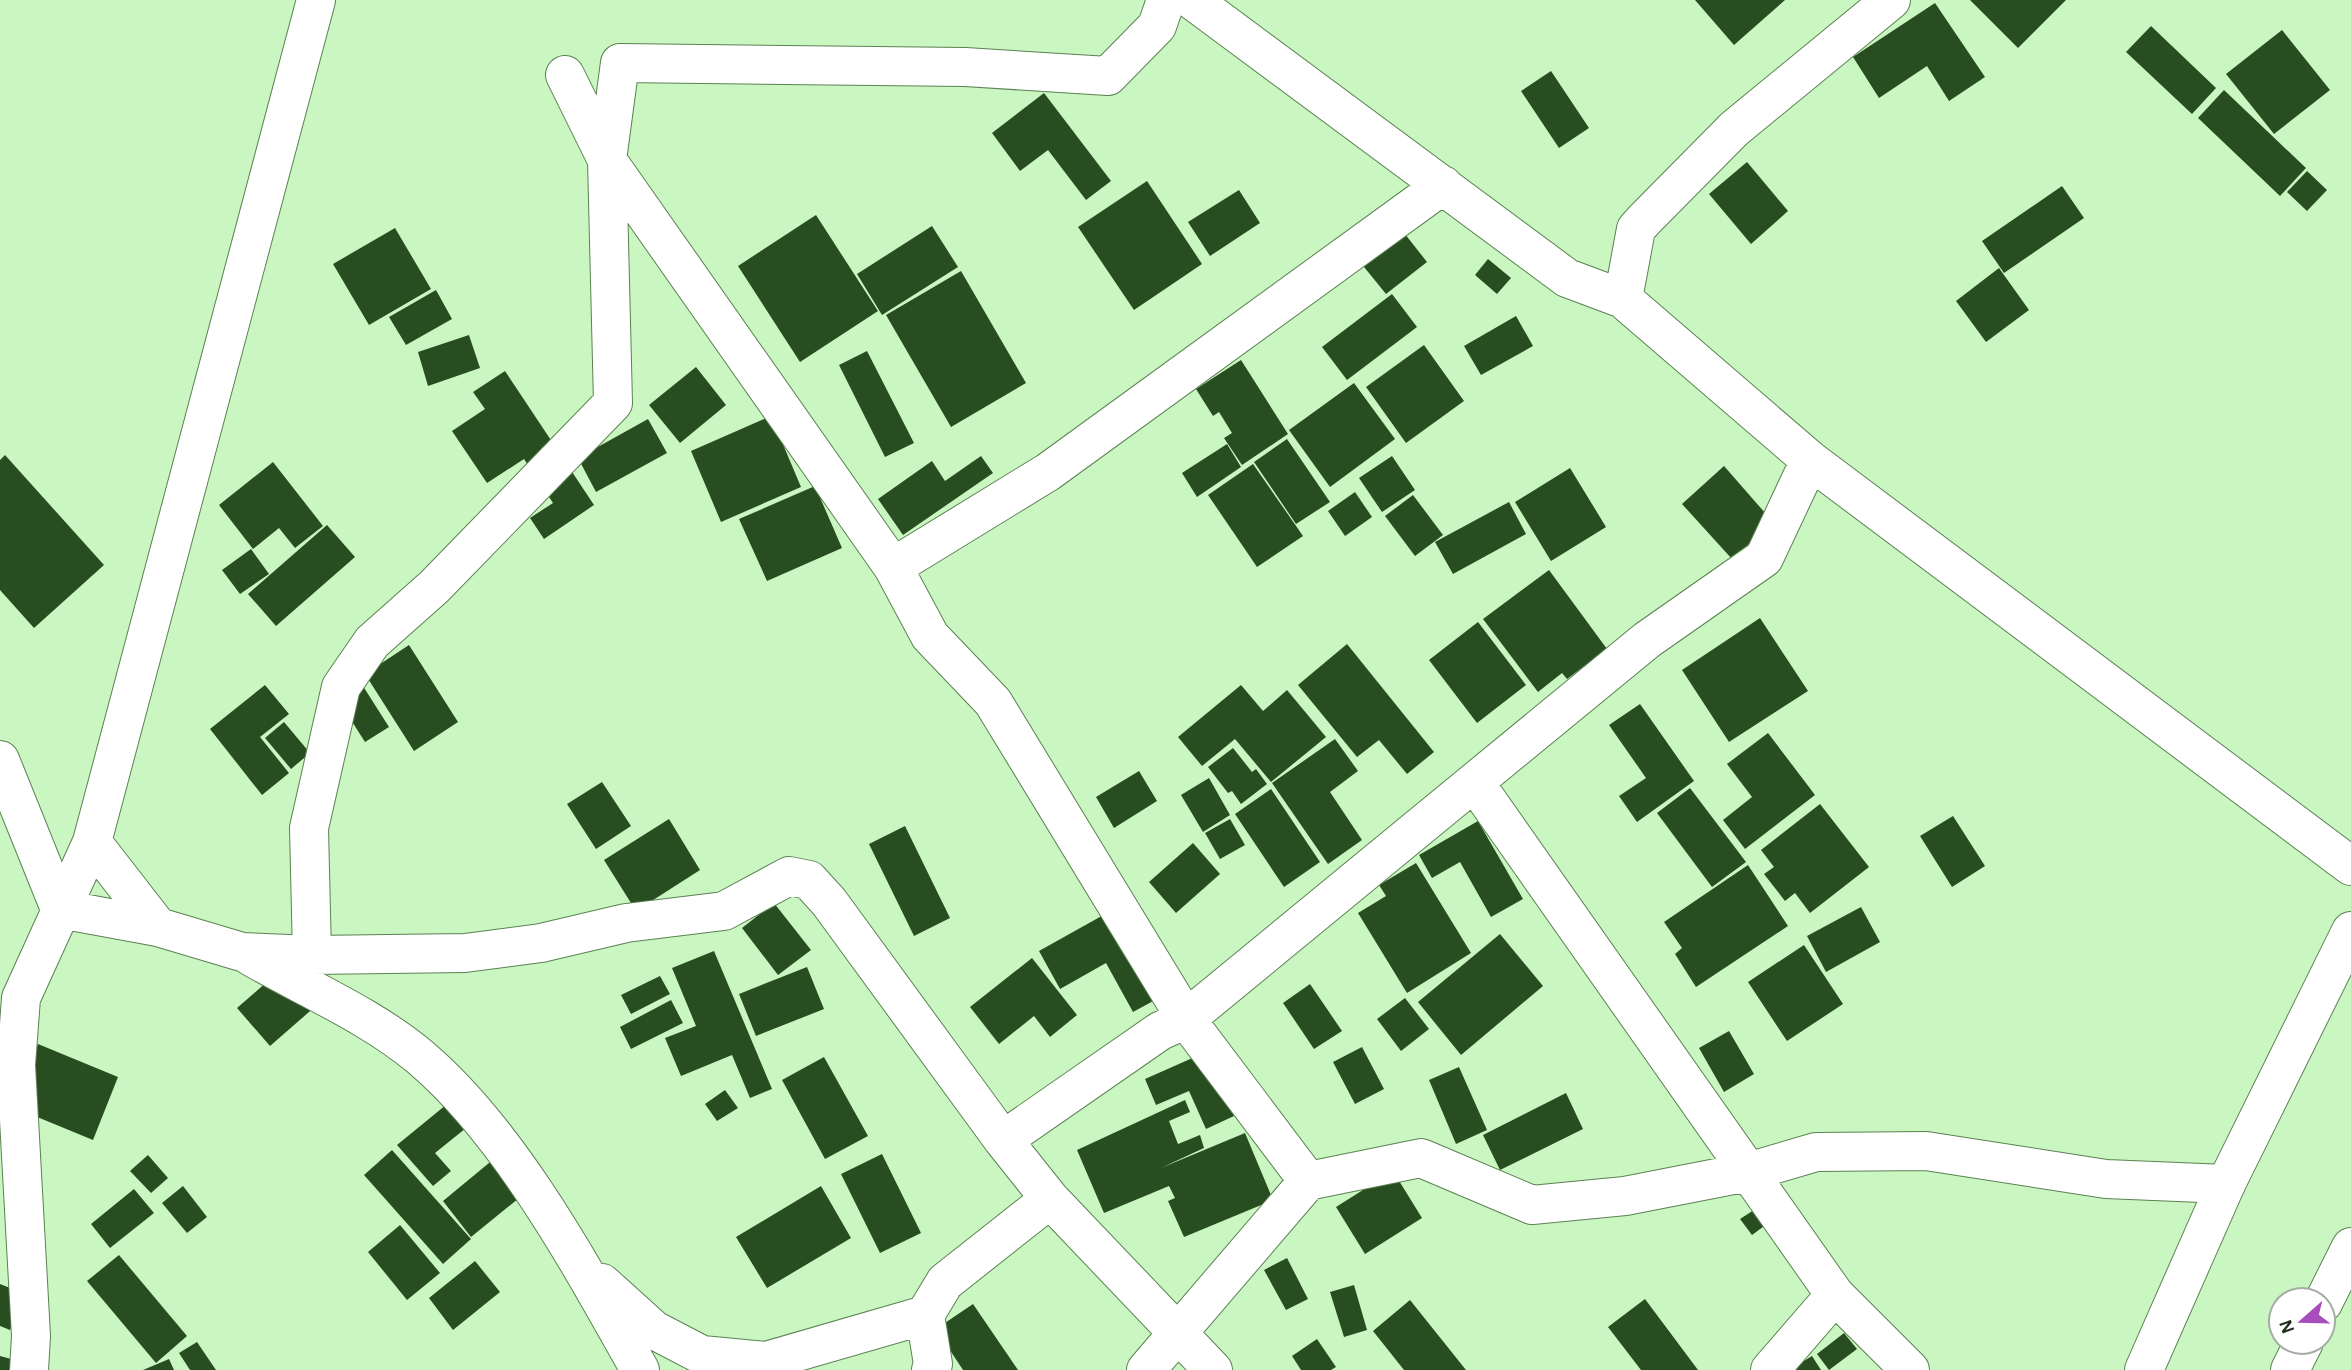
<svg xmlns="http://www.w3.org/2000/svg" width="2351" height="1370" viewBox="0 0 2351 1370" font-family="'Alegreya Sans',sans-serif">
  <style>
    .building { fill: #284d20 }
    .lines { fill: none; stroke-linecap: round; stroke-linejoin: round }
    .minor-casing { stroke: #5b8252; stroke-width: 40 }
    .tertiary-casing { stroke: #5b8252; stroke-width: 40 }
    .minor { stroke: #fff; stroke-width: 38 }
    .tertiary { stroke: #fff; stroke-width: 38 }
  </style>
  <rect width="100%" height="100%" fill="#caf6c1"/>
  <path class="building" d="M1695,0H1785L1734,45Z
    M1970,0H2066L2018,48Z
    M1935,3L1985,77L1949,101L1927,66L1879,98L1853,57Z
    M2151,26L2216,88L2192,114L2126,52Z
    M2282,30L2330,90L2274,134L2226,74Z
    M1551,71L1589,128L1559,148L1521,91Z
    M2224,90L2306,168L2280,196L2198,118Z
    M1044,93L1111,181L1086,200L1048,150L1020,171L992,133Z
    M1747,162L1788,211L1751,244L1709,194Z
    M2307,171L2327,190L2307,211L2287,192Z
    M1147,181L1202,264L1134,310L1078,227Z
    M2062,186L2084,218L2004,273L1982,241Z
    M1239,190L1260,223L1210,256L1188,222Z
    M816,215L878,311L800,362L738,266Z
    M932,226L958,267L882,315L857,274Z
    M395,228L431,289L369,325L333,264Z
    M1401,229L1427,262L1386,294L1360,262Z
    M1488,259L1511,278L1497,294L1475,275Z
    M1999,268L2029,310L1986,342L1956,301Z
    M961,271L1026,383L951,427L886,315Z
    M436,290L452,319L406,345L389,317Z
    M1392,294L1417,327L1347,380L1322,347Z
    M1516,316L1533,346L1481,375L1464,346Z
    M469,335L480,368L428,386L418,352Z
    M1424,345L1464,401L1406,443L1366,387Z
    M867,351L914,443L885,457L839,365Z
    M1241,360L1288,434L1242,465L1224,438L1232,433L1219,412L1213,416L1196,389Z
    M696,367L726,405L680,443L649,405Z
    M505,371L594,505L544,539L530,518L553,503L524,459L487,483L452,431L485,409L473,392Z
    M1354,383L1395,439L1330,487L1289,430Z
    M771,416L801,487L721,522L691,451Z
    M648,419L667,453L596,492L578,458Z
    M1287,439L1330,502L1296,524L1254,462Z
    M1227,444L1241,467L1197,497L1182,473Z
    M5,455L104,565L34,628L0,590V460Z
    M981,456L993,473L903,535L878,499L932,461L945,481Z
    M1392,456L1415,490L1382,512L1359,478Z
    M273,462L323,526L295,548L279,528L253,549L219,505Z
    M1253,464L1303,536L1257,567L1208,495Z
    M1724,466L1773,522L1732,559L1682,504Z
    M1570,468L1606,527L1551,561L1515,502Z
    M815,486L842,548L767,581L739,519Z
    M1355,492L1372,517L1345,536L1328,511Z
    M1413,495L1443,535L1415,556L1385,516Z
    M1509,502L1526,534L1453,574L1435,542Z
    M327,525L355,557L276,626L248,594Z
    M251,549L269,574L240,594L222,570Z
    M1549,570L1607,649L1567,679L1562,673L1538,692L1483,619Z
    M1760,618L1808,691L1729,742L1682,670Z
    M1478,622L1526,685L1477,723L1429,660Z
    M1347,644L1434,752L1407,774L1379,740L1357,757L1298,685Z
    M409,645L458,722L414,751L365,674Z
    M361,683L389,727L365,742L337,698Z
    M265,685L289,714L260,737L289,773L262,795L210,729Z
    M1241,685L1263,711L1287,690L1326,737L1271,782L1235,739L1202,766L1178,737Z
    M1640,704L1694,781L1637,822L1619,796L1646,778L1609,725Z
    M284,722L310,753L291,769L265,738Z
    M1768,733L1815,795L1745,849L1723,820L1752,797L1727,764Z
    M1335,739L1358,771L1330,792L1362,840L1328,864L1272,783Z
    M1233,748L1252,772L1256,769L1267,784L1241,804L1232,791L1228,793L1208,767Z
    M1139,771L1157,801L1114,828L1096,797Z
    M1209,778L1230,815L1203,832L1181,795Z
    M602,782L631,826L596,849L567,804Z
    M1690,788L1746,862L1712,887L1657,813Z
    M1271,789L1320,862L1284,887L1235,814Z
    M1820,804L1869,867L1810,913L1795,893L1785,901L1764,874L1774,867L1761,850Z
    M1953,816L1985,866L1952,887L1920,836Z
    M669,819L700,870L636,911L604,860Z
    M1230,819L1245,845L1220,859L1205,833Z
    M1478,821L1523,899L1491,917L1460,862L1432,878L1419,855Z
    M905,826L950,918L914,936L869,844Z
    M1193,843L1220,874L1176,913L1149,882Z
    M1416,863L1471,953L1407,993L1358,913L1386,896L1379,885Z
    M1748,865L1788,926L1696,987L1675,954L1682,948L1664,922Z
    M774,903L811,950L778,975L742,928Z
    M1861,907L1880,942L1826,972L1807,936Z
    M1107,913L1155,1000L1133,1012L1106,963L1060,989L1039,951Z
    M1500,934L1543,986L1461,1055L1418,1002Z
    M1804,945L1843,1004L1787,1041L1748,982Z
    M714,951L772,1089L750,1098L732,1055L681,1076L665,1038L696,1026L672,968Z
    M1032,958L1077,1015L1050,1037L1034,1016L999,1044L970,1007Z
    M284,967L317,1005L270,1046L237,1008Z
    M807,967L824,1009L756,1036L739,994Z
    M660,976L670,994L631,1014L621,995Z
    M1310,984L1342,1031L1314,1049L1283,1003Z
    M1405,998L1429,1029L1401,1051L1377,1019Z
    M671,1000L683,1023L631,1049L620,1027Z
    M1729,1031L1754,1074L1724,1092L1699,1048Z
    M38,1044L118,1077L93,1140L13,1107Z
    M1362,1047L1384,1089L1355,1104L1333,1062Z
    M1206,1052L1234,1116L1206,1129L1189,1091L1156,1105L1145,1079Z
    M824,1057L868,1136L825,1159L782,1080Z
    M1459,1067L1487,1130L1456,1144L1429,1080Z
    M725,1090L738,1108L717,1121L705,1104Z
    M1566,1093L1583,1129L1500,1170L1483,1135Z
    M452,1100L471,1124L435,1153L451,1171L433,1186L397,1145Z
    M1185,1100L1190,1112L1169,1121L1178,1144L1200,1135L1204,1148L1161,1168L1245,1133L1273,1200L1184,1237L1168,1201L1175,1198L1169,1186L1104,1213L1077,1150Z
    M392,1150L471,1239L443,1264L364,1175Z
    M882,1154L921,1233L880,1253L841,1174Z
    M148,1155L168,1178L151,1193L130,1171Z
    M495,1158L524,1194L471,1237L443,1201Z
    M1393,1171L1422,1218L1365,1254L1336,1207Z
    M183,1186L207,1217L187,1233L162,1203Z
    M821,1186L851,1238L767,1288L736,1237Z
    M134,1189L154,1213L110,1248L91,1224Z
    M1757,1208L1767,1224L1752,1235L1740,1219Z
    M400,1225L440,1273L407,1300L368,1252Z
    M119,1255L187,1336L156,1363L87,1281Z
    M1287,1258L1308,1299L1286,1310L1264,1270Z
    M475,1261L500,1292L453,1330L429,1298Z
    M0,1284L25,1294L10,1330L0,1326Z
    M1354,1285L1367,1330L1344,1337L1330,1292Z
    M1645,1299L1698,1370H1641L1608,1327Z
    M1410,1300L1466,1370H1404L1373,1331Z
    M973,1304L1018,1370H963L936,1329Z
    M1844,1333L1857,1349L1829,1370L1817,1354Z
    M1317,1339L1336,1367L1331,1370H1301L1292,1356Z
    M197,1342L216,1370H190L179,1353Z
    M0,1356L15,1360L12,1370H0Z
    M1812,1356L1821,1370H1789Z
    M169,1359L174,1370H143Z"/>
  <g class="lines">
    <defs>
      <path id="minor" d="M1192,0L1567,278L1623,299L1810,460L2351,866
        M565,75L607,160L893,567L930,636L993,702L1186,1019L1647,640L1764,558L1810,460
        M1623,299L1636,229L1644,220L1734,129L1891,0
        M893,567L1048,472L1443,185
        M0,760L60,909L158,927L242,952L312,955L465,953L541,943L626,923L724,911L789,876L809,880L829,902L1003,1140L1050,1199L1213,1370
        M1475,783L1835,1295L1910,1370
        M92,842L158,927
        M312,955L309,828L341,687L372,642L434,587L613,403L607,160L620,63L965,67L1108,76L1157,26L1166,0
        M250,956C305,988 370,1015 420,1057C510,1133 582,1267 640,1370
        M1003,1140L1160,1031L1186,1019L1308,1181
        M602,1283L654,1330L702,1355L766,1361L925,1315
        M29,1370L31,1336L16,1065L21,998L92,842L316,0
        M931,1370L933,1364L925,1315L945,1282L1050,1199
        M1146,1370L1308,1181L1421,1158L1532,1205L1625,1196L1748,1172L1816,1152L1926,1151L2106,1179L2226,1184
        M1770,1370L1835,1295"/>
      <path id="tertiary" d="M2323,1303L2351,1247
        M2144,1370L2226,1184L2351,931
        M2290,1370L2304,1342"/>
    </defs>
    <use href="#minor" class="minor-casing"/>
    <use href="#tertiary" class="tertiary-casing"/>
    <use href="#minor" class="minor"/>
    <use href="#tertiary" class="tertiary"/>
  </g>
  <g transform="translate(2302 1321) rotate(250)"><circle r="33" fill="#ffffff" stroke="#a5aca4" stroke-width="2"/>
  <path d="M0-5L12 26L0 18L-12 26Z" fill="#a74eba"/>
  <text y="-10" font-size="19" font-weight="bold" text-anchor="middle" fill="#1f301b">N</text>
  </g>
</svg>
